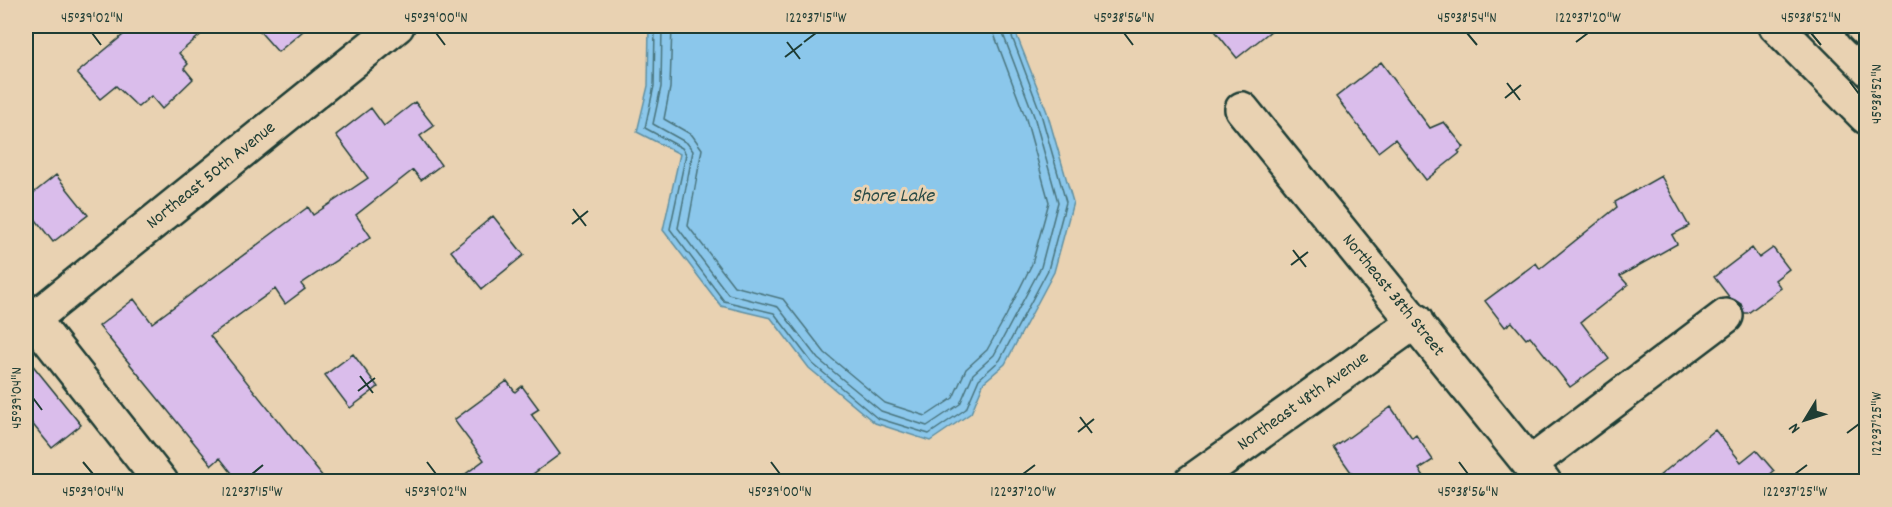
<svg xmlns="http://www.w3.org/2000/svg" width="1892" height="507" viewBox="0 0 1892 507" font-family="Dekko,sans-serif">
  <style>
    .water { fill: #8bc7eb; stroke: #6090a2; stroke-width: 1.5 }
    .lines { fill: none; stroke-linecap: round; stroke-linejoin: round }
    .shore { stroke: #4a747d; stroke-width: 1.5 }
    .building { fill: #dabdeb; stroke: #1f3d34; stroke-width: 1.5 }
    .minor-casing { stroke: #1f3d34; stroke-width: 38 }
    .highway-casing { stroke: #1f3d34; stroke-width: 38 }
    .minor { stroke: #e9d2b2; stroke-width: 33 }
    .highway { stroke: #e9d2b2; stroke-width: 33 }
    .ticks { fill: none; stroke: #1f3d34; stroke-width: 2 }
    .labels { text-anchor: middle; dominant-baseline: central; stroke-width: 6; stroke-linejoin: round; paint-order: stroke }
    .street-label { font-size: 18px; fill: #1f3d34; stroke: #e9d2b2 }
    .water-label { font-size: 20px; font-style: italic; fill: #2a4b46; stroke: #e9d2b2 }
    .neatline { fill: none; stroke: #1f3d34; stroke-width: 2 }
    .ticks-label { font-size: 15px; text-anchor: middle; fill: #1f3d34 }
  </style>
  <rect width="100%" height="100%" fill="#e9d2b2"/>
  <filter id="ink" filterUnits="userSpaceOnUse"><feTurbulence type="fractalNoise" baseFrequency=".0167" numOctaves="2"/><feDisplacementMap in="SourceGraphic" scale="12" xChannelSelector="R" yChannelSelector="G"/><feConvolveMatrix kernelMatrix="1 2 1 2 8 2 1 2 1" color-interpolation-filters="sRGB"/></filter>
  <g filter="url(#ink)">
    <path class="water" d="M649,26H1013L1047,112L1073,202L1054,272L1005,364L984,382L971,413L930,441L875,423L809,368L771,318L721,306L663,230L680,154L637,132L648,86Z"/>
    <g class="lines">
      <path class="shore" d="M655,26L654,86L645,128L682,148L686,154L670,229L724,301L774,313L813,364L877,418L929,434L966,409L979,379L1000,360L1048,270L1066,202L1041,114L1008,26
        M662,26L661,87L653,124L687,143L693,151L678,228L728,294L778,307L818,359L881,411L927,426L960,404L973,374L994,355L1041,267L1058,202L1034,116L1000,26
        M672,26L670,88L664,119L692,135L702,149L688,226L734,286L783,299L825,353L885,403L926,416L953,398L966,369L987,350L1006,316L1032,264L1049,202L1026,119L991,26"/>
    </g>
    <path class="building" d="M134,26H211L179,53L188,64L184,68L193,79L162,109L151,96L138,107L116,86L100,99L77,73Z
      M255,26H309L278,52Z
      M1211,26H1277L1237,58Z
      M1381,62L1430,128L1444,122L1464,147L1458,151L1460,153L1426,180L1395,139L1378,152L1336,97Z
      M415,102L434,126L420,136L441,165L421,180L413,170L356,215L371,237L301,284L305,289L285,304L275,289L210,336L327,482H239L220,458L212,465L99,326L134,299L152,323L308,207L313,215L368,178L336,135L371,108L384,126Z
      M56,175L88,215L53,242L26,207V199Z
      M1661,176L1689,226L1672,235L1677,244L1620,276L1628,285L1581,322L1609,359L1570,387L1530,336L1526,339L1512,322L1505,327L1485,301L1536,263L1540,269L1617,207L1615,202Z
      M493,216L524,255L482,289L451,251Z
      M1752,248L1759,258L1773,248L1789,269L1775,280L1781,288L1748,313H1744L1741,304L1730,298L1714,277Z
      M353,354L378,387L350,408L325,375Z
      M26,357L81,425L52,448L26,416Z
      M507,381L515,392L522,386L539,409L531,414L560,454L522,482H455L484,460L454,420Z
      M1391,407L1412,438L1416,435L1433,460L1419,469L1428,482H1358L1334,448Z
      M1715,430L1741,462L1756,450L1774,471L1761,482H1652Z"/>
    <g class="lines">
      <defs>
        <g id="minor">
          <path id="s1" d="M1242,109L1544,482"/>
          <path d="M33,319L161,482"/>
          <path id="s2" d="M26,325L397,26"/>
          <path d="M1530,464L1726,316"/>
          <path id="s3" d="M1191,482L1416,321"/>
        </g>
        <path id="highway" d="M1776,26L1866,117
          M1862,26L1866,30"/>
      </defs>
      <use href="#minor" class="minor-casing"/>
      <use href="#highway" class="highway-casing"/>
      <use href="#minor" class="minor"/>
      <use href="#highway" class="highway"/>
    </g>
  </g>
  <path class="ticks" d="M92,33L101,45M436,33L445,45M1124,33L1133,45M1467,33L1477,45M1811,33L1821,45M787,42L800,59M804,42L816,33M1576,42L1588,33M785,57L802,44M1850,82L1859,94M1507,83L1520,100M1505,98L1521,85M573,209L586,226M572,224L588,211M1293,250L1306,267M1291,265L1308,252M360,376L373,393M358,391L375,378M33,398L42,410M1080,417L1092,433M1078,432L1094,419M1847,433L1859,424M83,462L93,474M427,462L436,474M771,462L780,474M1459,462L1468,474M252,474L263,465M1023,474L1035,465M1795,474L1807,465"/>
  <g class="labels">
    <g class="street-label">
      <text stroke="none"><textPath href="#s2" startOffset="238">Northeast 50th Avenue</textPath></text>
      <text stroke="none"><textPath href="#s1" startOffset="240">Northeast 38th Street</textPath></text>
      <text stroke="none"><textPath href="#s3" startOffset="138">Northeast 48th Avenue</textPath></text>
    </g>
    <g class="water-label">
      <text x="893" y="197">Shore Lake</text>
    </g>
  </g>
  <rect width="1892" height="507" fill="none" stroke="#e9d2b2" stroke-width="66"/>
  <g transform="translate(1805 420) rotate(232)" stroke="#e9d2b2" stroke-width="4.5" paint-order="stroke">
  <path d="M0-4.5L10 22L0 15L-10 22Z" fill="#1f3d34"/>
  <text y="-9" font-size="16" font-weight="bold" text-anchor="middle" fill="#1f3d34">N</text>
  </g>
  <rect x="33" y="33" width="1826" height="441" class="neatline"/>
  <g class="ticks-label">
    <text x="92" y="22">45°39'02"N</text>
    <text x="436" y="22">45°39'00"N</text>
    <text x="816" y="22">122°37'15"W</text>
    <text x="1124" y="22">45°38'56"N</text>
    <text x="1467" y="22">45°38'54"N</text>
    <text x="1588" y="22">122°37'20"W</text>
    <text x="1811" y="22">45°38'52"N</text>
    <text transform="translate(1876 94) rotate(-90)" y="5">45°38'52"N</text>
    <text transform="translate(16 398) rotate(-90)" y="5">45°39'04"N</text>
    <text transform="translate(1876 424) rotate(-90)" y="5">122°37'25"W</text>
    <text x="93" y="496">45°39'04"N</text>
    <text x="252" y="496">122°37'15"W</text>
    <text x="436" y="496">45°39'02"N</text>
    <text x="780" y="496">45°39'00"N</text>
    <text x="1023" y="496">122°37'20"W</text>
    <text x="1468" y="496">45°38'56"N</text>
    <text x="1795" y="496">122°37'25"W</text>
  </g>
</svg>
